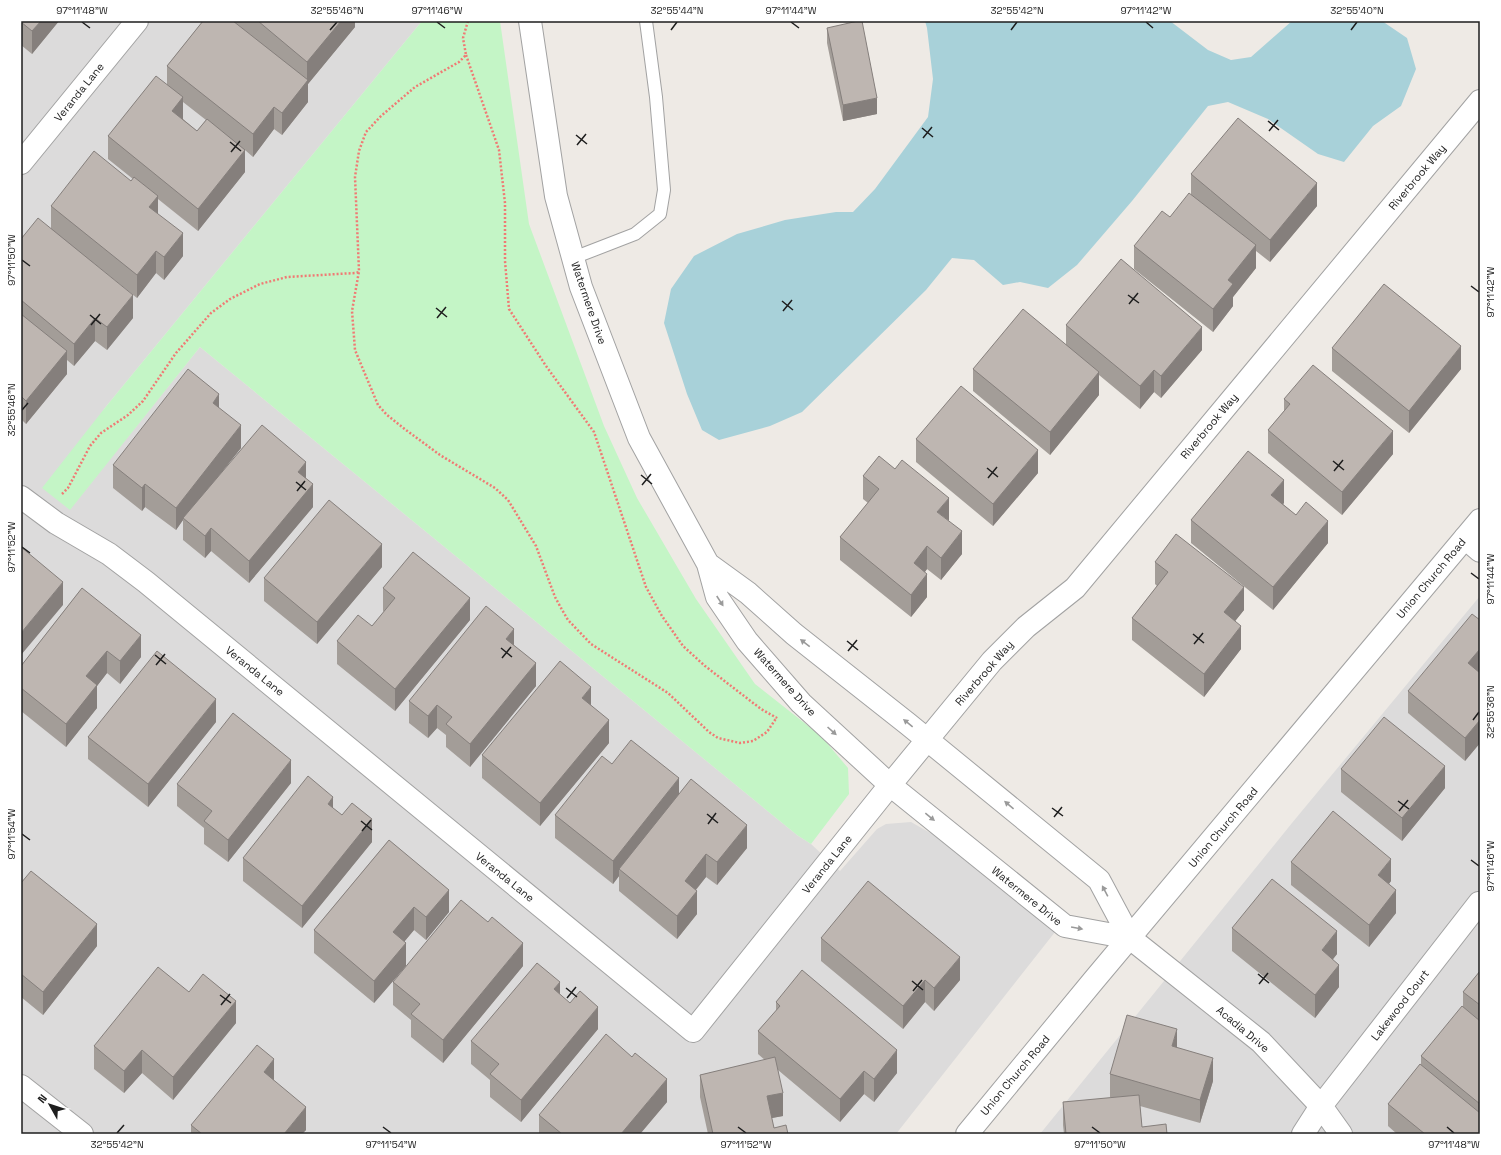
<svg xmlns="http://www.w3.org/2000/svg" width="1501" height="1155" viewBox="0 0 1501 1155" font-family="'Space Grotesk',sans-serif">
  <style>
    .residential { fill: #dcdbdb }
    .park { fill: #c4f5c6 }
    .water { fill: #a8d1d9 }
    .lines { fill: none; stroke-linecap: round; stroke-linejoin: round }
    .service-casing { stroke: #a2a2a2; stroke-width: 14 }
    .minor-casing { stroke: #a2a2a2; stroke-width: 24 }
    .tertiary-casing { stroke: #a2a2a2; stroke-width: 24 }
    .path { stroke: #f07a74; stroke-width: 2.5; stroke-dasharray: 2 2; stroke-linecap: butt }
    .service { stroke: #fff; stroke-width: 12 }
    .minor { stroke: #fff; stroke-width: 22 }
    .tertiary { stroke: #fff; stroke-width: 22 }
    .wall { fill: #a39d98; fill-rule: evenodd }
    .shaded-wall { fill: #857f7c }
    .building { fill: #beb6b1; stroke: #857f7c }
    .oneway { fill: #9a9a9a }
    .ticks { fill: none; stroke: #1e1e1e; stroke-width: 1.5 }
    .labels { text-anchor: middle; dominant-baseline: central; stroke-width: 3.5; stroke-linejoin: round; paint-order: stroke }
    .street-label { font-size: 11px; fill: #1e1e1e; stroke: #fff }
    .neatline { fill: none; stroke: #1e1e1e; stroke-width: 1.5 }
    .ticks-label { font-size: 10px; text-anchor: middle; fill: #1e1e1e }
  </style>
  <rect width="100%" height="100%" fill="#eeeae5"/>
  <path class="residential" d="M21,21H422L104,409L70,509L200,347L797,835L811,844L840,871L877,829L886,824L911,822L941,839L1055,932L896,1134H21Z
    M1480,596V1134H1040L1292,823Z"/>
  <path class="park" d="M422,21H500L529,224L604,426L637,498L696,599L755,684L821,736L848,768L849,794L811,844L797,835L200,347L70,510L42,488L104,409Z"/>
  <path class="water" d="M925,21H1170L1208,50L1231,60L1251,57L1292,21H1382L1407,38L1416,69L1401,106L1373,126L1344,162L1318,154L1268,119L1228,102L1208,106L1132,201L1077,265L1048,288L1020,282L1003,285L974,260L952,258L926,290L802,412L770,426L719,440L702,430L687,394L664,323L671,289L694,256L737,234L785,220L836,212H853L875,189L928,117L933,79L927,28Z"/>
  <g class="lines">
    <defs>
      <path id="service" d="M573,258L635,234L660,214L664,190L656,97L646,21"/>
      <path id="minor" d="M530,21L556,196L581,287L639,438L708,564L717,597L747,641L801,703L890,785L1065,926L1130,938
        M21,163L137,21
        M21,497L56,523L109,554L146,582L693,1031L890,785L992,661L1026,627L1075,588L1480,101
        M1465,538L1480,551
        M708,564L748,593L794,634L908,724L1099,880L1130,938L1261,1042L1321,1106L1341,1134
        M21,1086L82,1134
        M1303,1134L1321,1106L1479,903"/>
      <path id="tertiary" d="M967,1134L1094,980L1480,520"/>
    </defs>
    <use href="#service" class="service-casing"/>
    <use href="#minor" class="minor-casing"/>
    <use href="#tertiary" class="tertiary-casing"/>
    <path class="path" d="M468,21L463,38L466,55L459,62L415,87L381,116L366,132L359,151L355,177L359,271L352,311L355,350L378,405L387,415L406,430L440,455L495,488L508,500L536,546L555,597L561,608L568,620L591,644L668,693L709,732L718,738L740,743L753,741L767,732L777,717
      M466,55L499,150L505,203V261L509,309L546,366L594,432L646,587L662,616L683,646L705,666L761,709L777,718
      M62,494L68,488L90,446L101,433L128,415L143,401L176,353L211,313L230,299L260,284L287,277L355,273L359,272"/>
    <use href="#service" class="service"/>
    <use href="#minor" class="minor"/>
    <use href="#tertiary" class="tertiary"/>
  </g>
  <path class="wall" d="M21,21H59L32,54L21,45Z
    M203,21H355V27L308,84V102L282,135L274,129L253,157L245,150V172L198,231L158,199V214L183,256L164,280L156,273L137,298L92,262L133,318L107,350L95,341L74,366L67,360V374L26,424L21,419V239L51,228V206L131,181L133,179L108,159V136L167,85V66ZM183,102L206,120L197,131L183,119Z
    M827,28L877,114L843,121L827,43Z
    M1191,174L1317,206L1270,262L1256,251V268L1233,297V306L1213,332L1134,269V246L1170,217L1191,194Z
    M1066,325L1202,350L1161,398L1154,392L1140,409L1099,375V395L1050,455L973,391V369L1066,344Z
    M1332,348L1461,369L1409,433L1332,371Z
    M1284,399L1393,454L1342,515L1268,453V430L1284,411Z
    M219,408L241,448L217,477L306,478L313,507L249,583L211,551L205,558L183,540V520L176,530L145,507L142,511L113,488V465Z
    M916,439L1038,473L993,526L916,462Z
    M863,476L949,521L962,554L941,580L927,569L925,572L927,597L911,617L840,560V537L868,503L863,499Z
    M1284,503L1283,504L1328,543L1273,610L1191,543V520Z
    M1155,562L1244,610L1235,621L1241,649L1204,697L1132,640V618L1157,586L1155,584Z
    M382,567L317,644L264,601V578Z
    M82,588L141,657L120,684L107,673L97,686V708L66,747L21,711V666Z
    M383,588L470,620L395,711L337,664V641L372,626L384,612L383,611Z
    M1480,620V743L1465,761L1408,713V691Z
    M514,645L536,686L470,767L446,747V735L437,728L428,738L409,723V701Z
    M591,705L609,743L540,826L482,778V755Z
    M216,722L148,807L88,759V737Z
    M612,764L679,795L747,848L717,885L706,877L696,890L697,914L677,939L619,891V876L613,884L555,838V815Z
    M1341,769L1445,788L1402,841L1341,792Z
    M291,783L228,862L204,844V828L177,806V784Z
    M333,809L372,842L302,928L243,881V858Z
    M389,840L449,912L426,940L414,930L404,942L406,966L374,1003L314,953V930Z
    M1291,862L1391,881L1389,884L1396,913L1369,947L1291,885Z
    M21,883L97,946L43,1015L21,997Z
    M1232,928L1337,954L1333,959L1339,987L1315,1018L1232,951Z
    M821,938L960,980L934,1011L925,1002L903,1029L821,961Z
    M523,966L443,1063L411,1037V1020L393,1005V982Z
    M1480,971V1134H1397L1388,1126V1104L1421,1065V1056L1463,1007V992Z
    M189,992L236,1023L173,1100L142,1073L124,1093L94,1069V1046Z
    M560,995L598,1029L521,1122L490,1097V1080L471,1064V1041Z
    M776,1002L897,1073L874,1102L864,1094L840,1122L778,1070L783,1116L771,1118L774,1128L788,1134H708L700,1097V1075L765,1060L758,1054V1031L776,1011Z
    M1177,1048L1213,1081L1200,1123L1140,1106L1142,1127L1167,1134H1064L1063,1125V1102L1112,1098L1110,1097V1074Z
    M667,1102L640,1134H539V1115Z
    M191,1125L306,1130L302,1134H191Z"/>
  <path class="shaded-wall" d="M41,21H59L32,54V31Z
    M341,21H355V27L308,84V102L282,135V113L307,80V62Z
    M22,50V73L21,75V52Z
    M183,97V120L172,111Z
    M877,98V114L843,121V105Z
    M274,107V129L253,157V134Z
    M245,150V172L198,231V209Z
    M1317,183V206L1270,262V240Z
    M158,196V218L149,207Z
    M183,233V256L164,280V257Z
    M1256,245V268L1233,297V306L1213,332V309L1228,280Z
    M156,251V273L137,298V275Z
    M133,295V318L107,350V327Z
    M95,318V341L74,366V344Z
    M1202,327V350L1161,398V376Z
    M1461,346V369L1409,433V411Z
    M67,351V374L26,424V401Z
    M1154,370V392L1140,409V386Z
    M1099,372V395L1050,455V432Z
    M219,394V417L213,403Z
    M241,425V448L185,519L183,518V520L176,530V508Z
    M1393,431V454L1342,515V492Z
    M1038,450V473L993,526V504Z
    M306,462V485L298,472Z
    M1284,480V503L1271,518V495Z
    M145,484V507L142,511V488Z
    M313,484V507L249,583V561Z
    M949,498V521L937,512Z
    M1328,521V543L1273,610V587Z
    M211,528V551L205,558V536Z
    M962,531V554L941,580V558Z
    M382,544V567L317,644V622Z
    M927,546V569L914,586V563Z
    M927,574V597L911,617V595Z
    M63,582V605L21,655V633Z
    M1244,587V610L1224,635V612Z
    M470,598V620L395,711V689Z
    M1241,626V649L1204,697V674Z
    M514,629V652L506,639Z
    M141,635V657L120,684V661Z
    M1480,649V672L1468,686V663Z
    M107,651V673L97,686V708L66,747V724L86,676Z
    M536,663V686L470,767V744Z
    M591,687V710L582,698Z
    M216,699V722L148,807V784Z
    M437,705V728L428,738V716Z
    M609,720V743L540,826V803Z
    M1480,720V743L1465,761V738Z
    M291,760V783L228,862V840Z
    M1445,766V788L1402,841V818Z
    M679,778V801L619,869V876L613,884V861Z
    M333,797V820L328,804Z
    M372,819V842L302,928V906Z
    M747,825V848L717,885V862Z
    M706,854V877L685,903V881Z
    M1391,859V881L1378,898V875Z
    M449,890V912L426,940V917Z
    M1396,890V913L1369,947V925Z
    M697,891V914L677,939V916Z
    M414,907V930L393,955V932Z
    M97,924V946L43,1015V992Z
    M1337,931V954L1322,973V950Z
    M406,943V966L374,1003V981Z
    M523,943V966L443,1063V1040Z
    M960,957V980L934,1011V988Z
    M1339,965V987L1315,1018V995Z
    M925,980V1002L903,1029V1006Z
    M560,982V1004L554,989Z
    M236,1001V1023L173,1100V1077Z
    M598,1007V1029L521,1122V1100Z
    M1177,1029V1052L1172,1046Z
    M142,1050V1073L124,1093V1071Z
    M897,1050V1073L874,1102V1079Z
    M1213,1058V1081L1200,1123V1100Z
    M274,1059V1082L264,1072Z
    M864,1071V1094L840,1122V1099Z
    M667,1079V1102L640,1134H621Z
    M783,1093V1116L767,1119V1096Z
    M306,1107V1130L302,1134H284Z"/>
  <path class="building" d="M21,21H41L32,31L21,22Z
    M203,21H233L308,80L282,113L274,107L253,134L167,66Z
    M258,21H341L307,62Z
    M858,21H862L877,98L843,105L827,28Z
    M156,76L183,97L172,111L197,131L207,119L245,150L198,209L108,136Z
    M1238,118L1317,183L1270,240L1191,174Z
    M94,151L131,181L134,177L158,196L149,207L183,233L164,257L156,251L137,275L51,206Z
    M1189,193L1256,245L1228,280L1233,284L1213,309L1134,246L1162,211L1170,217Z
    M38,218L133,295L107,327L95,318L74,344L21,300V239Z
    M1121,259L1202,327L1161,376L1154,370L1140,386L1066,325Z
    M1384,284L1461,346L1409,411L1332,348Z
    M1023,309L1099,372L1050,432L973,369Z
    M21,314L67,351L26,401L21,396Z
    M1313,365L1393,431L1342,492L1268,430L1290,404L1284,399Z
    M188,369L219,394L213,403L241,425L176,508L145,484L142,488L113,465Z
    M961,386L1038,450L993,504L916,439Z
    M262,425L306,462L298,472L313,484L249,561L211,528L205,536L183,518Z
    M1248,451L1284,480L1271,495L1296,515L1306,502L1328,521L1273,587L1191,520Z
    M879,456L895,469L902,460L949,498L937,512L962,531L941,558L927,546L914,563L927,574L911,595L840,537L879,489L863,476Z
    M329,500L382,544L317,622L264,578Z
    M1176,534L1244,587L1224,612L1241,626L1204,674L1132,618L1168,572L1155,562Z
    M21,547L63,582L21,633Z
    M413,552L470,598L395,689L337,641L358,615L372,626L395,598L383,588Z
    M82,588L141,635L120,661L107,651L86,676L97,685L66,724L21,688V666Z
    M486,606L514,629L506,639L536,663L470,744L446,724L452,717L437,705L428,716L409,701Z
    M1472,614L1480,620V649L1468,663L1480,673V720L1465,738L1408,691Z
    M157,651L216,699L148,784L88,737Z
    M560,661L591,687L582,698L609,720L540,803L482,755Z
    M233,713L291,760L228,840L204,821L212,811L177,784Z
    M1384,717L1445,766L1402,818L1341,769Z
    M631,740L679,778L613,861L555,815L602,756L612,764Z
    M308,776L333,797L328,804L342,815L352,803L372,819L302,906L243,858Z
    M691,779L747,825L717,862L706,854L685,881L697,891L677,916L619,869Z
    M1333,811L1391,859L1378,875L1396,890L1369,925L1291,862Z
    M389,840L449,890L426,917L414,907L393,932L406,943L374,981L314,930Z
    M31,871L97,924L43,992L21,974V883Z
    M1272,879L1337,931L1322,950L1339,965L1315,995L1232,928Z
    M868,881L960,957L934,988L925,980L903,1006L821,938Z
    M461,900L488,922L492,917L523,943L443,1040L411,1014L420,1004L393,982Z
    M537,963L560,982L554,989L570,1003L580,991L598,1007L521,1100L490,1074L499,1064L471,1041Z
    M158,967L189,992L203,974L236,1001L173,1077L142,1050L124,1071L94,1046Z
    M802,970L897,1050L874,1079L864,1071L840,1099L758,1031L780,1006L776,1002Z
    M1480,971V1005L1463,992Z
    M1462,1006L1480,1021V1104L1421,1056Z
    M1127,1015L1177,1029L1172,1046L1213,1058L1200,1100L1110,1074Z
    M606,1034L632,1057L635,1053L667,1079L621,1134H562L539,1115Z
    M257,1045L274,1059L264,1072L306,1107L284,1134H202L191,1125Z
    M775,1057L783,1093L767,1096L774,1128L786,1125L788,1134H713L700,1075Z
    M1420,1064L1480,1113V1134H1425L1388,1104Z
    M1139,1095L1142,1127L1166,1124L1167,1134H1066L1063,1102Z"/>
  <defs><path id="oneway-solid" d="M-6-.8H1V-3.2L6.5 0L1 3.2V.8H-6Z"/></defs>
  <g class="oneway">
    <use href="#oneway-solid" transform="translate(720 601) rotate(57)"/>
    <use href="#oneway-solid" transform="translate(805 643) rotate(-142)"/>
    <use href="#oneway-solid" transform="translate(908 723) rotate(-141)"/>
    <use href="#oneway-solid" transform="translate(832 731) rotate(42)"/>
    <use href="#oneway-solid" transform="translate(1009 805) rotate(-140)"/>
    <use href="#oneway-solid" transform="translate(930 817) rotate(39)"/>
    <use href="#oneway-solid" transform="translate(1105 891) rotate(-118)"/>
    <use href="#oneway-solid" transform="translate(1077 928) rotate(10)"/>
  </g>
  <path class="ticks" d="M82,22L90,28M437,22L445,28M791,22L799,28M1146,22L1153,28M330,30L337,22M671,30L677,22M1011,30L1017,22M1351,30L1357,22M1268,121L1279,130M922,128L933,137M1269,131L1278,120M576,135L587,144M923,138L932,127M230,142L241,151M577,145L586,134M231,152L240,141M22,260L30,266M1471,286L1479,292M1128,295L1139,303M782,301L793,310M1129,304L1138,293M436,308L447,317M783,311L792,300M90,315L101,324M437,318L446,307M91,325L100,314M22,410L28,403M1333,461L1344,470M987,468L998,477M1334,471L1343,460M641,475L652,484M988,478L997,467M296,482L306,490M642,485L651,474M297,491L305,481M22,547L30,553M1471,573L1479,579M1193,634L1204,643M847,641L858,650M1194,644L1203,633M501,648L512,657M848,651L857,640M155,655L166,664M502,658L511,647M156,665L165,654M1473,720L1479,712M1398,801L1409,809M1052,808L1063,816M1399,811L1408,800M707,814L718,823M1054,817L1062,807M361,821L372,830M708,824L716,813M362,831L371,820M22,834L30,840M1471,860L1479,866M1258,974L1269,983M912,981L923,990M1259,984L1268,973M566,988L577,997M913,991L922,980M220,995L231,1003M567,998L576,987M221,1005L230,994M383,1127L391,1133M738,1127L746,1133M1092,1127L1100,1133M1447,1127L1454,1133M117,1133L124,1125"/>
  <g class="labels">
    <g class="street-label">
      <text transform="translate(79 92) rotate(-51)">Veranda Lane</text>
      <text transform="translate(1417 177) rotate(-50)">Riverbrook Way</text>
      <text transform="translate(589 303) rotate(71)">Watermere Drive</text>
      <text transform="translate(1209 426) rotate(-50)">Riverbrook Way</text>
      <text transform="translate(1431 578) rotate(-50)">Union Church Road</text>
      <text transform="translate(255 671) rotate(39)">Veranda Lane</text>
      <text transform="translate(984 673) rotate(-49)">Riverbrook Way</text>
      <text transform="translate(785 682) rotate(48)">Watermere Drive</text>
      <text transform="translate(1223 827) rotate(-50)">Union Church Road</text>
      <text transform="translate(827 864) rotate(-51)">Veranda Lane</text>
      <text transform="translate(505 877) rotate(39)">Veranda Lane</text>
      <text transform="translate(1027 896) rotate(39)">Watermere Drive</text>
      <text transform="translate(1400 1005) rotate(-52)">Lakewood Court</text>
      <text transform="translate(1243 1029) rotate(40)">Acadia Drive</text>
      <text transform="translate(1015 1075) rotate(-50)">Union Church Road</text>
    </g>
  </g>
  <rect width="1501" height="1155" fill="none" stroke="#ffffff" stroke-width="44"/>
  <g transform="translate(50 1105) rotate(309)" stroke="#ffffff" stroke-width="3" paint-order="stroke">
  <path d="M0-3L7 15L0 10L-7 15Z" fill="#1e1e1e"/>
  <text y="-6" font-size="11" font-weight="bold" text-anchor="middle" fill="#1e1e1e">N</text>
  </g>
  <rect x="22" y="22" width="1457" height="1111" class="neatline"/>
  <g class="ticks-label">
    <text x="82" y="14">97°11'48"W</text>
    <text x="337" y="14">32°55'46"N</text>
    <text x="437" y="14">97°11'46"W</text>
    <text x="677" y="14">32°55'44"N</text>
    <text x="791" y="14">97°11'44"W</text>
    <text x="1017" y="14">32°55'42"N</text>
    <text x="1146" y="14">97°11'42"W</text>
    <text x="1357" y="14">32°55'40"N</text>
    <text transform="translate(11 260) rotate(-90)" y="4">97°11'50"W</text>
    <text transform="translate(1490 292) rotate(-90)" y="4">97°11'42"W</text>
    <text transform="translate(11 410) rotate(-90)" y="4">32°55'46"N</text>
    <text transform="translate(11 547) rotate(-90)" y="4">97°11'52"W</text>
    <text transform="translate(1490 579) rotate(-90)" y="4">97°11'44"W</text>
    <text transform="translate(1490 712) rotate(-90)" y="4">32°55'36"N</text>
    <text transform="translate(11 834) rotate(-90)" y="4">97°11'54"W</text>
    <text transform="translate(1490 866) rotate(-90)" y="4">97°11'46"W</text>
    <text x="117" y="1148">32°55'42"N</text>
    <text x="391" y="1148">97°11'54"W</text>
    <text x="746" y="1148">97°11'52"W</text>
    <text x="1100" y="1148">97°11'50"W</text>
    <text x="1454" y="1148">97°11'48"W</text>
  </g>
</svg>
